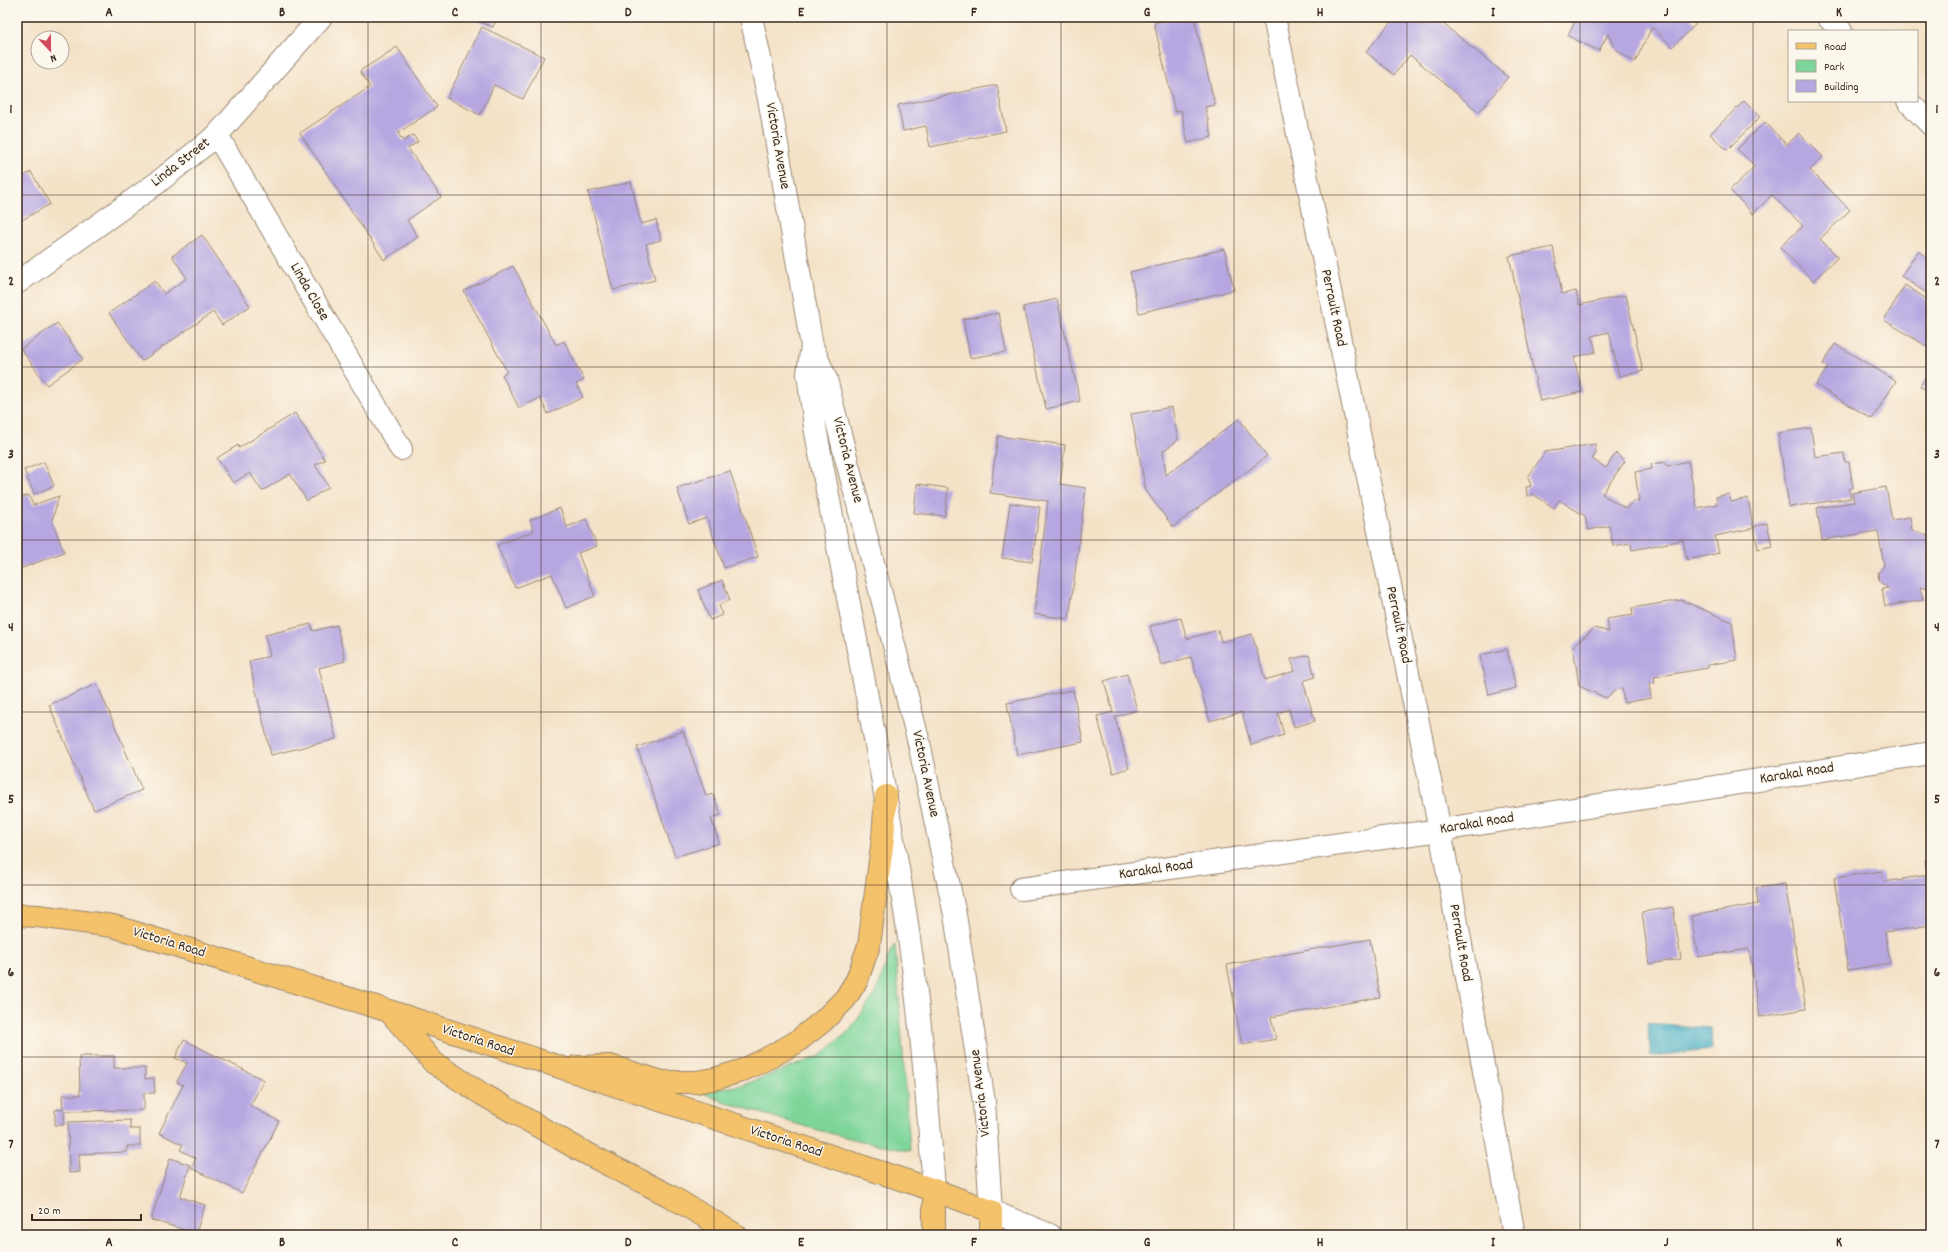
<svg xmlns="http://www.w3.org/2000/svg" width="1948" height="1252" viewBox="0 0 1948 1252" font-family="Dekko,sans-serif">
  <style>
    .green { fill: #7ed59a; stroke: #5c805c }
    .water { fill: #46afc4; stroke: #406c71 }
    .building { fill: #b6a7e1 }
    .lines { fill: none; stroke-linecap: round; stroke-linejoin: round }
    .minor-casing { stroke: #988672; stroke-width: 24 }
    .major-casing { stroke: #988672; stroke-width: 24 }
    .minor { stroke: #fff; stroke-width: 22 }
    .major { stroke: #f3c26a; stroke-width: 22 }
    .grid { fill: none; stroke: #3b2a1e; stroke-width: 1; stroke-opacity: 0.55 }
    .labels { text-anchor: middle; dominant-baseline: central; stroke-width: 3; stroke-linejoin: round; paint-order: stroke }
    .street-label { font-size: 15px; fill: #3b2a1e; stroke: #fbf7ec }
    .neatline { fill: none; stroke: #3b2a1e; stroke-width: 1.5 }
    .grid-label { font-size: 13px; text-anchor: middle; font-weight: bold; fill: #3b2a1e }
  </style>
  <rect width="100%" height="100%" fill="#fbf7ec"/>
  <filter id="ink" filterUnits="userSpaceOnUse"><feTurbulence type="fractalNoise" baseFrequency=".025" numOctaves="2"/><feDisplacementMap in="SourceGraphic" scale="8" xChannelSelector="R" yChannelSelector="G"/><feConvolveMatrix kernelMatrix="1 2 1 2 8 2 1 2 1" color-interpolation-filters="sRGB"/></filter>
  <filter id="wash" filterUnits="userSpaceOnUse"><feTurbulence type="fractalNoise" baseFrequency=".012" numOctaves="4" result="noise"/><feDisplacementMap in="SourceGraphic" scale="16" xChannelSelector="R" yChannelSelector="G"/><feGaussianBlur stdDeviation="0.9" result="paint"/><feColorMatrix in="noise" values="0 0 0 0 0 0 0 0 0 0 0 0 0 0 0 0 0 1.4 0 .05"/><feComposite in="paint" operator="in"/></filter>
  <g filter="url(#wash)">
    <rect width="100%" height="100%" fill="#f4e2c7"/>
    <path class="green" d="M895,944L910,1151C860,1142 811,1129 764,1114C742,1107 720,1102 700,1091L743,1085L820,1056L850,1030L877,991L889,954Z"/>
    <path class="water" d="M1647,1023L1711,1028L1712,1050L1651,1056Z"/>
    <g id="blocks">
      <path class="building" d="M467,17H497L493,27Z
        M1180,17H1194L1215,105L1205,107L1212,137L1188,143L1181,110L1175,112L1154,23Z
        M1395,17H1435L1508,77L1479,112L1410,55L1394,75L1366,52Z
        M1577,17H1689L1696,24L1672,47L1652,27L1635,62L1623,55L1614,47L1608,34L1599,51L1568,36Z
        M482,27L544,57L523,99L494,85L480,115L447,98Z
        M397,47L437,107L398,133L403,141L413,135L418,142L408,148L441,197L407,220L418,237L384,260L300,133L370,87L360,71Z
        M997,85L1006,131L930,147L926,126L903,131L898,105Z
        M1744,101L1760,117L1727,150L1710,134Z
        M1765,122L1787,145L1799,133L1823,157L1810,170L1850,210L1820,239L1838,257L1813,281L1780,247L1803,226L1772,195L1753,214L1730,190L1755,166L1737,149Z
        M31,172L50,204L17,223V180Z
        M631,182L641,224L656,220L661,240L646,244L655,280L613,290L588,192Z
        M202,235L250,306L222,325L213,312L142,361L109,313L155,281L164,294L187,278L172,256Z
        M1553,247L1562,294L1576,291L1579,305L1626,295L1643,371L1619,376L1609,332L1592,336L1596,352L1574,357L1582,392L1540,401L1509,256Z
        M1224,249L1234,290L1139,313L1130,272Z
        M1918,251L1931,259V296L1901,276Z
        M513,266L556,345L564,341L584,380L576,384L583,397L548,414L540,398L519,408L502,375L507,372L464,291Z
        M1905,285L1931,302V349L1884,320Z
        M1057,299L1080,401L1046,409L1023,307Z
        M999,313L1006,352L970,358L963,319Z
        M57,323L83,359L47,385L21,349Z
        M1835,344L1896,381L1872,419L1816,385L1828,367L1823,364Z
        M1931,369V394L1920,386Z
        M1172,407L1178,440L1163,451L1166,475L1239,419L1267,456L1173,527L1146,491L1131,414Z
        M295,413L325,460L315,465L329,487L307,501L290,474L262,491L250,473L233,483L217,458L238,445L239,448Z
        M1811,428L1815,457L1844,453L1845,462H1849L1853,488L1849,489L1851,498L1789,507L1778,433Z
        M998,436L1065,445L1060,484L1086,488L1069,619L1034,614L1048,501L990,493Z
        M1595,444L1596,453L1592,459L1606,468L1616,453L1625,461L1602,494L1626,509L1632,502L1639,501L1635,472L1652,469L1651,464L1666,462L1667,466L1688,461L1697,508L1717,504L1716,497L1729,494L1731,502L1748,498L1753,527L1767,523L1772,546L1758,549L1754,528L1715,536L1719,553L1687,560L1683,540L1632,550L1631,543L1613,546L1609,526L1588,530L1585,516L1559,500L1554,508L1533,494L1527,496L1526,487L1531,486L1528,477L1545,452Z
        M44,462L54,486L34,494L24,470Z
        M730,471L758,557L724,568L707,518L689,524L677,488Z
        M917,484L948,488L945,516L914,513Z
        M1886,487L1892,520L1910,517L1912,530L1931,537V590L1920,587L1923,600L1885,606L1882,589L1888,588L1879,581L1878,573L1884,566L1878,531L1822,540L1817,508L1854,502L1852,493Z
        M29,495L33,505L59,496L52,521L64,552L17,570V499Z
        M1010,503L1040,507L1032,562L1002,558Z
        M560,508L567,527L586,519L597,546L578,553L595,596L566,608L552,574L515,588L497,545L534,531L530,520Z
        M722,580L730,600L719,605L722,615L710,620L698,590Z
        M1681,600L1732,622L1737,660L1708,665V668L1654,677L1655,683L1649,684L1651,698L1624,703L1622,688L1617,689L1606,698L1579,686L1573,646L1595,628L1609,632L1607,619L1633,615L1632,608Z
        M1181,618L1187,639L1218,630L1221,642L1252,634L1265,680L1295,671L1291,659L1309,655L1315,677L1303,681L1315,721L1294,727L1289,709L1278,713L1284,735L1251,745L1242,712L1210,721L1191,657L1161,665L1150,626Z
        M311,624L313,631L337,625L345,661L319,668L336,739L271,755L249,661L270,656L265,635Z
        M1507,649L1516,688L1489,695L1480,655Z
        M1127,674L1137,710L1115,717L1129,768L1113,773L1097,716L1113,712L1104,681Z
        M97,684L142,790L94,810L49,705Z
        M1073,690L1083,742L1017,755L1007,703Z
        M683,731L706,796L713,794L721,815L711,818L719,843L675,857L637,747Z
        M1931,859V925L1885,932L1890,963L1848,970L1834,878L1882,871L1884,882L1927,875L1925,860Z
        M1785,884L1806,1009L1760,1017L1749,949L1698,957L1691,916L1758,904L1756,888Z
        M1673,907L1681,959L1649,964L1642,912Z
        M1370,939L1380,997L1271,1017L1276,1039L1242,1045L1227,965Z
        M184,1040L264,1080L250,1106L279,1121L242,1193L191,1168L196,1158L180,1150L183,1145L159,1133L183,1085L177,1082L187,1063L175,1058Z
        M79,1056H114V1068H145V1079L154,1078L155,1093H144V1110L64,1111V1125H55V1110L63,1109L62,1095H80Z
        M130,1120V1129H140V1146H127V1152L79,1154L80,1172L69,1173L68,1122Z
        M170,1158L190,1165L180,1197L205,1205L196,1233L151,1220Z"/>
    </g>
  </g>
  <g filter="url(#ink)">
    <use href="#blocks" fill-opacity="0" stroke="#988672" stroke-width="1"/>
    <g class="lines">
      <defs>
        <path id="minor" d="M751,17L770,104L812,346L826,379L919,743L955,915L984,1102L991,1211L1050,1235
          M1274,17L1440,830L1514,1235
          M1828,17L1841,31
          M1908,101L1931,125
          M217,135L401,449
          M17,283L157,183L217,135L321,17
          M812,346L808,373L815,427C846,593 881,757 907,924C920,1012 928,1101 934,1190
          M1021,889L1440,830L1931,753"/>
        <path id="major" d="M17,915L38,916L113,926L389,1011L934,1190L991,1211V1235
          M389,1011L434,1063L482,1094L580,1150L670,1196L736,1235
          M576,1067L610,1066L662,1082H696L714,1079L741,1071L766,1059L795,1043L823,1021L845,999L857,980L869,945L883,838L886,796
          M934,1190V1235"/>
      </defs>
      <use href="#minor" class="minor-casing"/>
      <use href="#major" class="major-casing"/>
      <use href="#minor" class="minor"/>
      <use href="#major" class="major"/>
    </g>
  </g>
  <path class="grid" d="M195,17V1235M368,17V1235M541,17V1235M714,17V1235M887,17V1235M1061,17V1235M1234,17V1235M1407,17V1235M1580,17V1235M1753,17V1235M17,195H1931M17,367H1931M17,540H1931M17,712H1931M17,885H1931M17,1057H1931"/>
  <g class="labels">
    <g class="street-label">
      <text transform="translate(777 146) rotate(80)">Victoria Avenue</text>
      <text transform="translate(181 163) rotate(-38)">Linda Street</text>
      <text transform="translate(309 292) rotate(60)">Linda Close</text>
      <text transform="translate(1333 308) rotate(78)">Perrault Road</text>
      <text transform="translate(847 460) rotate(76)">Victoria Avenue</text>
      <text transform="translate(1398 625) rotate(78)">Perrault Road</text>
      <text transform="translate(925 774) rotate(78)">Victoria Avenue</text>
      <text transform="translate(1797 774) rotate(-9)">Karakal Road</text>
      <text transform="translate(1477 824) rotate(-9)">Karakal Road</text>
      <text transform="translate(1156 870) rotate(-8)">Karakal Road</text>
      <text transform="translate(169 943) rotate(17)">Victoria Road</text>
      <text transform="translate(1460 943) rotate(80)">Perrault Road</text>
      <text transform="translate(478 1041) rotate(18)">Victoria Road</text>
      <text transform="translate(981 1093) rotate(-97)">Victoria Avenue</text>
      <text transform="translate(786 1142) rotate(18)">Victoria Road</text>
    </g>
  </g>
  <rect width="1948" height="1252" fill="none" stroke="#fbf7ec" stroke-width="44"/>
  <rect x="1788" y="30" width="130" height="72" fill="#fbf7ec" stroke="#aea59a"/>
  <rect x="1796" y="43" width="20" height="6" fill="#f3c26a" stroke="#aea59a"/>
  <text x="1824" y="50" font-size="12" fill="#3b2a1e">Road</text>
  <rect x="1796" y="60" width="20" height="12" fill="#7ed59a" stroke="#aea59a"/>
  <text x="1824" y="70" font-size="12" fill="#3b2a1e">Park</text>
  <rect x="1796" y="80" width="20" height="12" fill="#b6a7e1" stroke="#aea59a"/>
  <text x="1824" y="90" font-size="12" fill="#3b2a1e">Building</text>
  <g transform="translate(50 50) rotate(158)"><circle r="19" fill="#fbf7ec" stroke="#aea59a"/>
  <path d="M0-3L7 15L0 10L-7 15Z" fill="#d1495b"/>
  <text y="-6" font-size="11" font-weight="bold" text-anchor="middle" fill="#3b2a1e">N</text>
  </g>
  <path d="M32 1214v6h109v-6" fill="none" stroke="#3b2a1e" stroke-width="2"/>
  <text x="38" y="1214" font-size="12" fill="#3b2a1e" stroke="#fbf7ec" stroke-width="3" paint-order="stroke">20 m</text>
  <rect x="22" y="22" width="1904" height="1208" class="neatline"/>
  <g class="grid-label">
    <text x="109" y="16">A</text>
    <text x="282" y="16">B</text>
    <text x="455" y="16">C</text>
    <text x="628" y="16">D</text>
    <text x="801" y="16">E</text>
    <text x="974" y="16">F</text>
    <text x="1147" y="16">G</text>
    <text x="1320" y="16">H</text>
    <text x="1493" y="16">I</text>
    <text x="1666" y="16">J</text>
    <text x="1839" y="16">K</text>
    <text x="11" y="113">1</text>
    <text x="1937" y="113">1</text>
    <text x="11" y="285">2</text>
    <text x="1937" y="285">2</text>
    <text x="11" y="458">3</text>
    <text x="1937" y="458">3</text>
    <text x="11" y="631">4</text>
    <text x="1937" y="631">4</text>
    <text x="11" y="803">5</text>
    <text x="1937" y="803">5</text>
    <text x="11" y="976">6</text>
    <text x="1937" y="976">6</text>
    <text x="11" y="1148">7</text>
    <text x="1937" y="1148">7</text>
    <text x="109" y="1246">A</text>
    <text x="282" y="1246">B</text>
    <text x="455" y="1246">C</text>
    <text x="628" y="1246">D</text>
    <text x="801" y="1246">E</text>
    <text x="974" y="1246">F</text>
    <text x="1147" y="1246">G</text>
    <text x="1320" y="1246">H</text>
    <text x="1493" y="1246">I</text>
    <text x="1666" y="1246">J</text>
    <text x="1839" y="1246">K</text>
  </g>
</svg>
